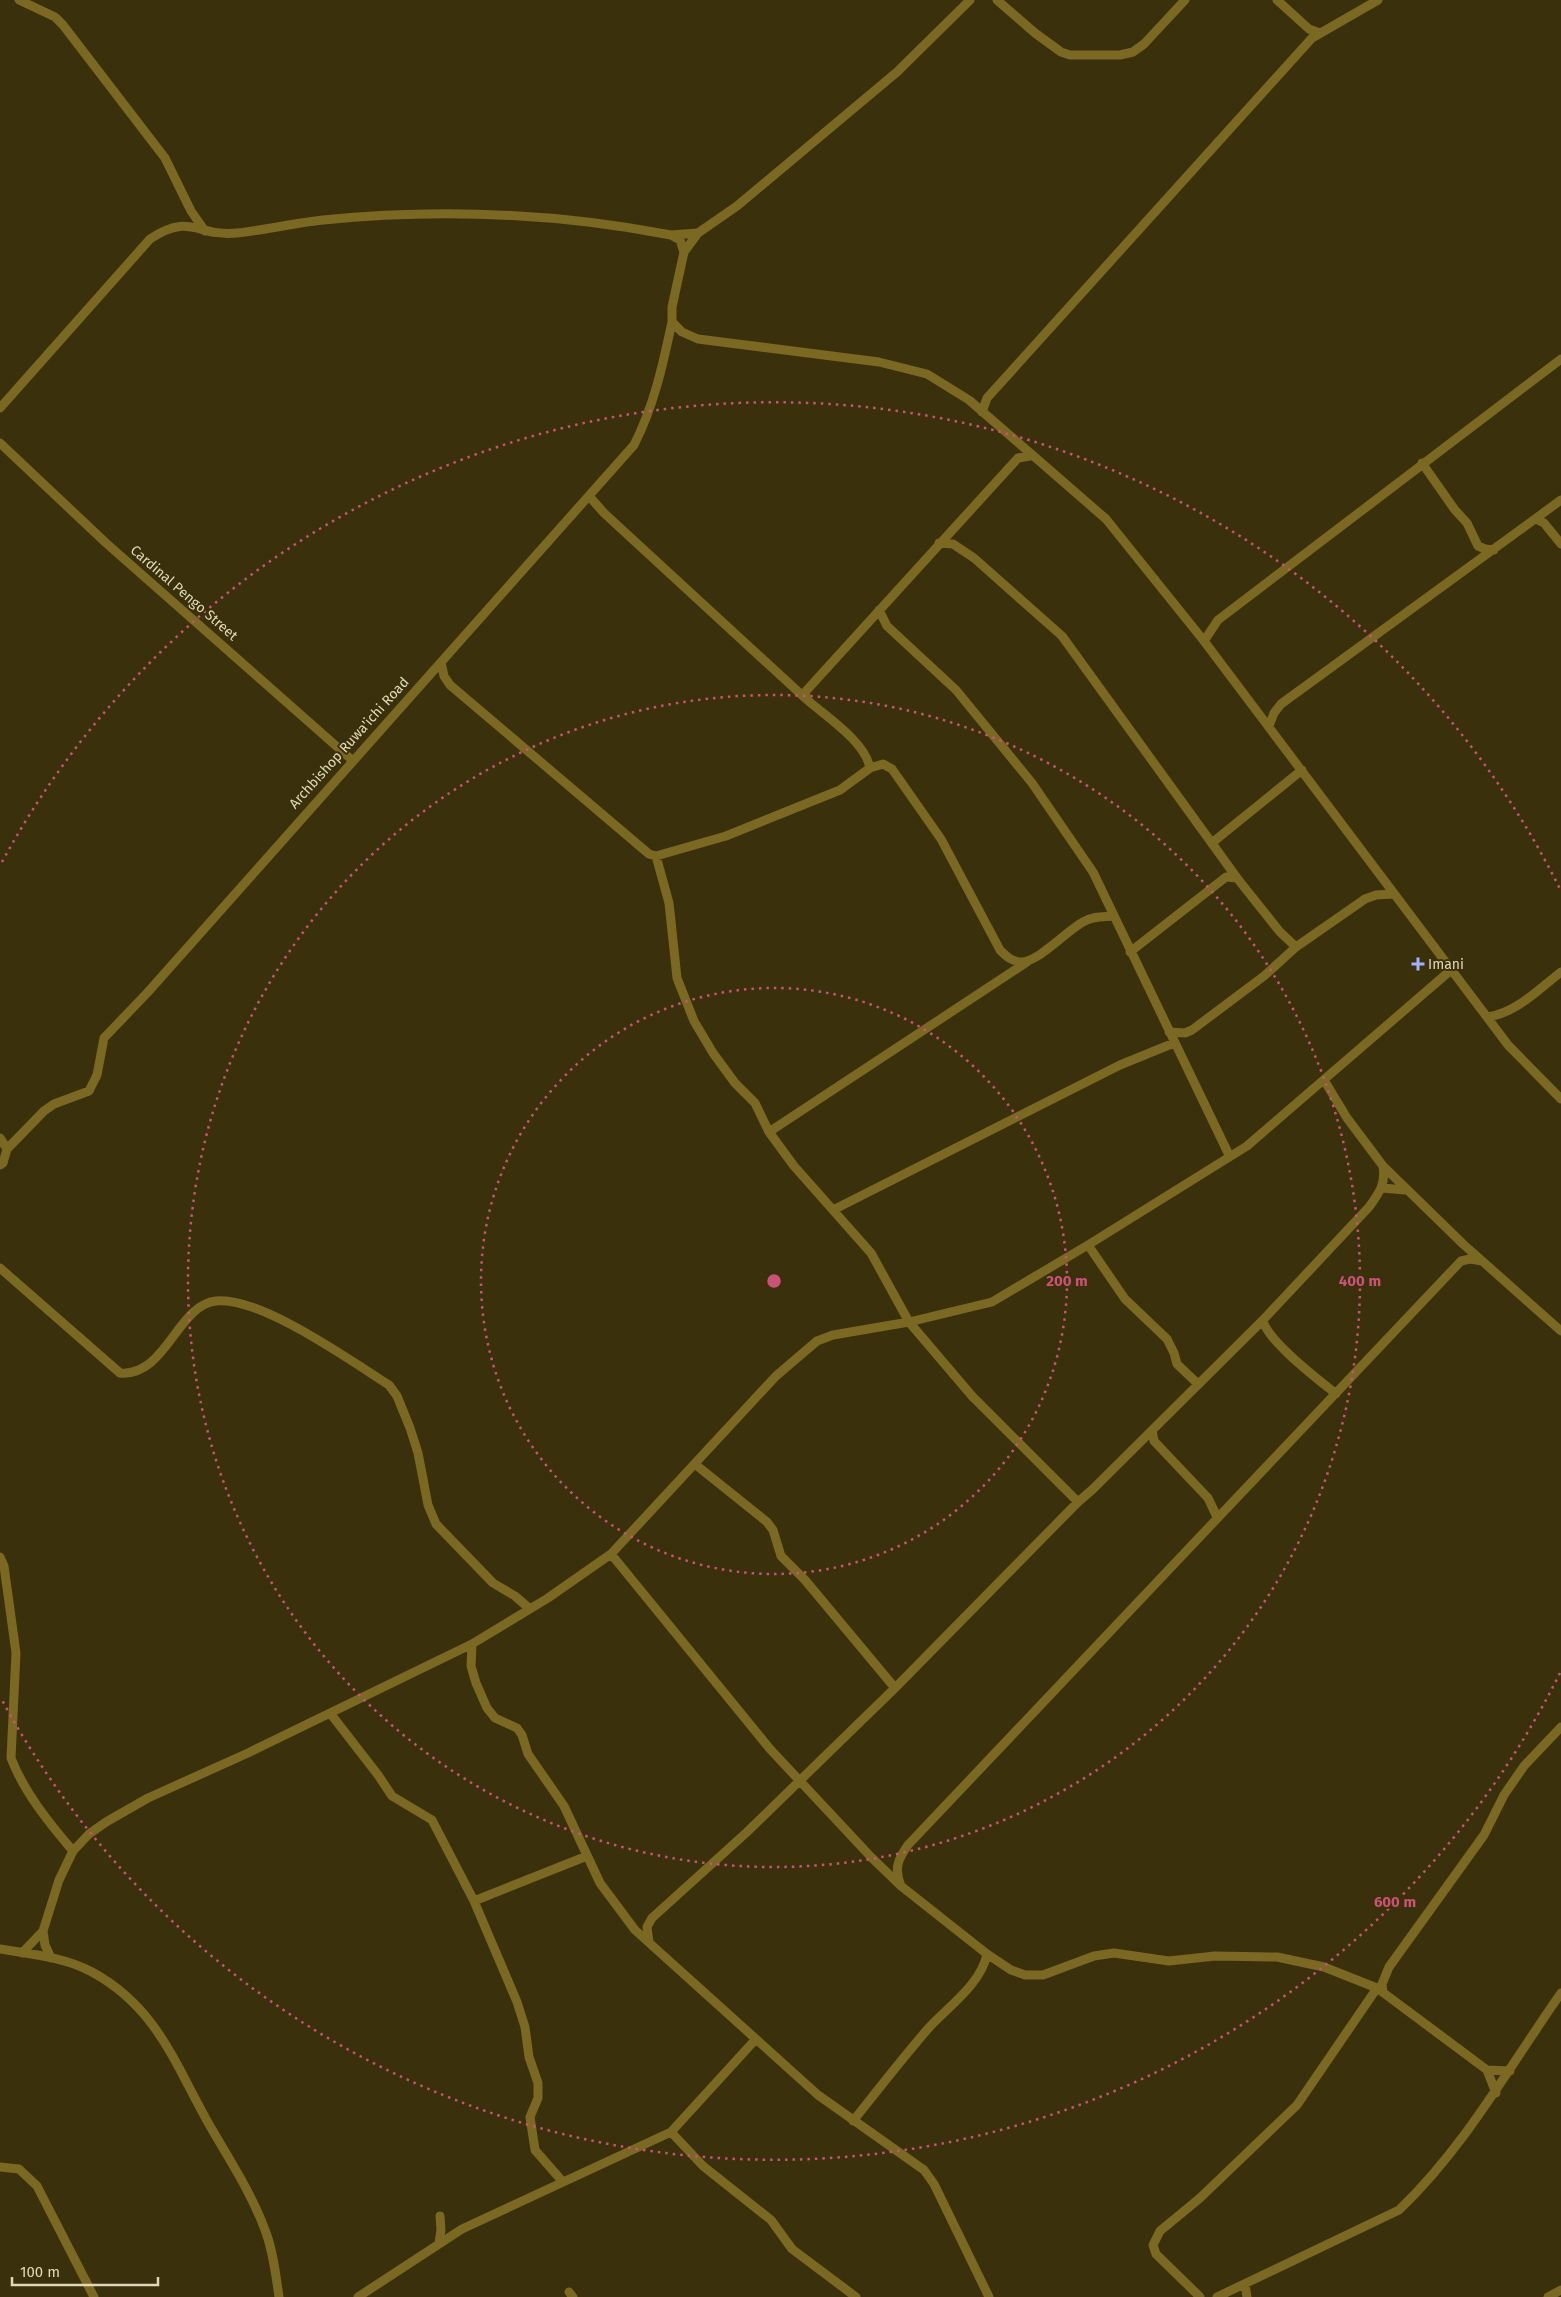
<svg xmlns="http://www.w3.org/2000/svg" width="1561" height="2297" viewBox="0 0 1561 2297" font-family="'Fira Sans',sans-serif">
  <style>
    .lines { fill: none; stroke-linecap: round; stroke-linejoin: round }
    .street { stroke: #7a6823; stroke-width: 9 }
    .ring { fill: none; stroke: #cb5277; stroke-width: 2.5; stroke-dasharray: 2.5 5 }
    .poi-dot { fill: #a2b2fd; stroke: #3a310c; stroke-width: 2 }
    .labels { text-anchor: middle; dominant-baseline: central; stroke-width: 4; stroke-linejoin: round; paint-order: stroke }
    .street-label { font-size: 14px; fill: #e1d8b7; stroke: #3a310c }
    .poi-label { font-size: 14px; fill: #e1d8b7; stroke: #3a310c; text-anchor: start }
    .centre { fill: #cb5277; stroke: #3a310c; stroke-width: 2.5 }
    .ring-label { font-size: 15px; text-anchor: middle; font-weight: bold; fill: #cb5277; stroke: #3a310c; stroke-width: 4; stroke-linejoin: round; paint-order: stroke }
  </style>
  <rect width="100%" height="100%" fill="#3a310c"/>
  <g class="lines">
    <path class="street" d="M19,0L55,17L63,25L165,158L191,211L205,231
      M997,0L1035,33L1061,52L1070,55H1120L1133,52L1144,44L1185,0
      M1277,0L1309,29L1320,33
      M671,235L698,233
      M684,252L698,233L737,206L897,72L970,0
      M0,408L150,239C191,212 196,237 237,233C266,230 294,223 323,220C441,208 555,213 671,235L680,240L684,252L672,307V322L682,332L698,339L879,362L927,374L969,400L1106,519L1204,641L1508,1045L1561,1099
      M982,412L987,398L1312,38L1378,0
      M0,443L106,543L352,760
      M1422,463L1455,510L1467,523L1478,546L1485,549L1494,550
      M589,496L604,513L805,698
      M1536,519L1544,523L1561,544
      M939,543L953,544L974,558L1062,636L1237,878
      M879,610L887,626L956,690L1032,783L1093,872L1229,1155
      M1204,641L1218,620L1561,359
      M441,662L444,676L450,685L649,854L656,856L726,836L840,790L870,768L883,764L892,769L941,839L1000,950C1006,956 1011,961 1020,962C1038,963 1066,931 1083,922C1092,916 1103,917 1114,916
      M1269,726L1274,713L1281,704L1561,500
      M870,768C865,741 825,716 805,698L806,691L1018,458L1030,456
      M1213,842L1302,770
      M656,856L669,903L677,978L694,1021L713,1053L735,1083L755,1103L769,1132L794,1166L871,1253L909,1322L972,1396L1078,1502
      M1130,952L1226,877L1237,878L1280,932L1296,947
      M1488,1017C1516,1013 1539,989 1561,972
      M1169,1032L1185,1033L1192,1030L1264,976L1296,947L1365,899L1376,895L1393,894
      M1324,1080L1347,1118L1383,1166L1463,1244L1561,1331
      M769,1132L1027,962
      M0,1138L7,1149L3,1163L0,1165
      M7,1149L44,1111L54,1104L89,1091L97,1075L104,1038L148,992L634,445C654,406 663,364 672,322
      M1382,1188L1405,1190
      M833,1210L1120,1065L1174,1043
      M1088,1245L1125,1299L1167,1339L1174,1353L1177,1364L1198,1384
      M0,1268L120,1373C166,1377 177,1305 216,1301C260,1296 351,1361 389,1385L397,1396L410,1428L418,1453L428,1505L436,1524L493,1583L515,1596L530,1609
      M1263,1320C1266,1340 1319,1380 1336,1394
      M1152,1430L1154,1441L1208,1498L1217,1517
      M696,1465L767,1522L773,1530L781,1556L805,1580L895,1688
      M611,1554L770,1749L871,1857L901,1886L987,1954L1011,1970L1025,1975H1043L1094,1956L1114,1953L1169,1961L1215,1956L1277,1957L1324,1967L1377,1988L1487,2070L1510,2071
      M0,1557L4,1566L16,1653L11,1758C24,1792 49,1823 73,1851
      M472,1644L471,1666L476,1683L487,1708L495,1718L517,1728L522,1735L528,1754L564,1806L600,1883L635,1930L818,2095L924,2170L934,2184L989,2297
      M330,1713L378,1775L392,1796L432,1820L474,1901L517,2002L525,2027L529,2057L538,2083V2098L530,2117L535,2150L562,2181
      M900,1883C894,1867 899,1858 908,1845L1461,1261L1470,1259L1482,1261
      M474,1901L587,1856
      M43,1931L45,1945L51,1958
      M649,1942L647,1927L652,1918L747,1832L895,1688L1078,1502L1093,1489L1263,1320L1369,1207C1379,1193 1386,1184 1383,1166
      M0,1949C30,1954 65,1957 92,1972C158,2008 175,2065 210,2126C229,2159 252,2194 265,2230C273,2250 276,2276 279,2297
      M22,1953L43,1931L59,1880L73,1851L89,1834L106,1822L148,1798L248,1753L472,1644L548,1598L611,1554L776,1376L817,1341L833,1335L909,1322L992,1302L1088,1245L1247,1146L1451,970
      M1383,1992L1382,1984L1389,1967L1484,1835L1504,1795L1524,1766L1561,1727
      M1487,2070L1496,2093
      M853,2121C877,2091 901,2060 926,2031C946,2008 981,1985 987,1954
      M671,2132L703,2166L771,2220L792,2249L856,2297
      M0,2167L19,2169L37,2186L94,2297
      M439,2243L441,2230L440,2216
      M1245,2284L1247,2297
      M569,2292L573,2297
      M358,2297L462,2229L671,2132L755,2040
      M1200,2297L1156,2254L1153,2245L1160,2231L1200,2198L1297,2105L1377,1988
      M1217,2297L1399,2210C1465,2147 1509,2067 1561,1993
      M1548,2297L1561,2290"/>
  </g>
  <g class="ring">
    <circle cx="774" cy="1281" r="293"/>
    <circle cx="774" cy="1281" r="586"/>
    <path d="M1560 1673A878 878 0 0 1 2 1700M2 862A878 878 0 0 1 1560 889"/>
  </g>
  <path class="poi-dot" d="M1415.5 956.5h5v5h5v5h-5v5h-5v-5h-5v-5h5z"/>
  <g class="labels">
    <g class="street-label">
      <text transform="translate(184 593) rotate(41)">Cardinal Pengo Street</text>
      <text transform="translate(349 743) rotate(-48)">Archbishop Ruwa'ichi Road</text>
    </g>
    <g class="poi-label">
      <text x="1428" y="964">Imani</text>
    </g>
  </g>
  <circle cx="774" cy="1281" r="8" class="centre"/>
  <g class="ring-label">
    <text x="1067" y="1286">200 m</text>
    <text x="1360" y="1286">400 m</text>
    <text x="1395" y="1907">600 m</text>
  </g>
  <path d="M12 2277v8h146v-8" fill="none" stroke="#e1d8b7" stroke-width="2.5"/>
  <text x="20" y="2277" font-size="15" fill="#e1d8b7" stroke="#3a310c" stroke-width="4" paint-order="stroke">100 m</text>
</svg>
